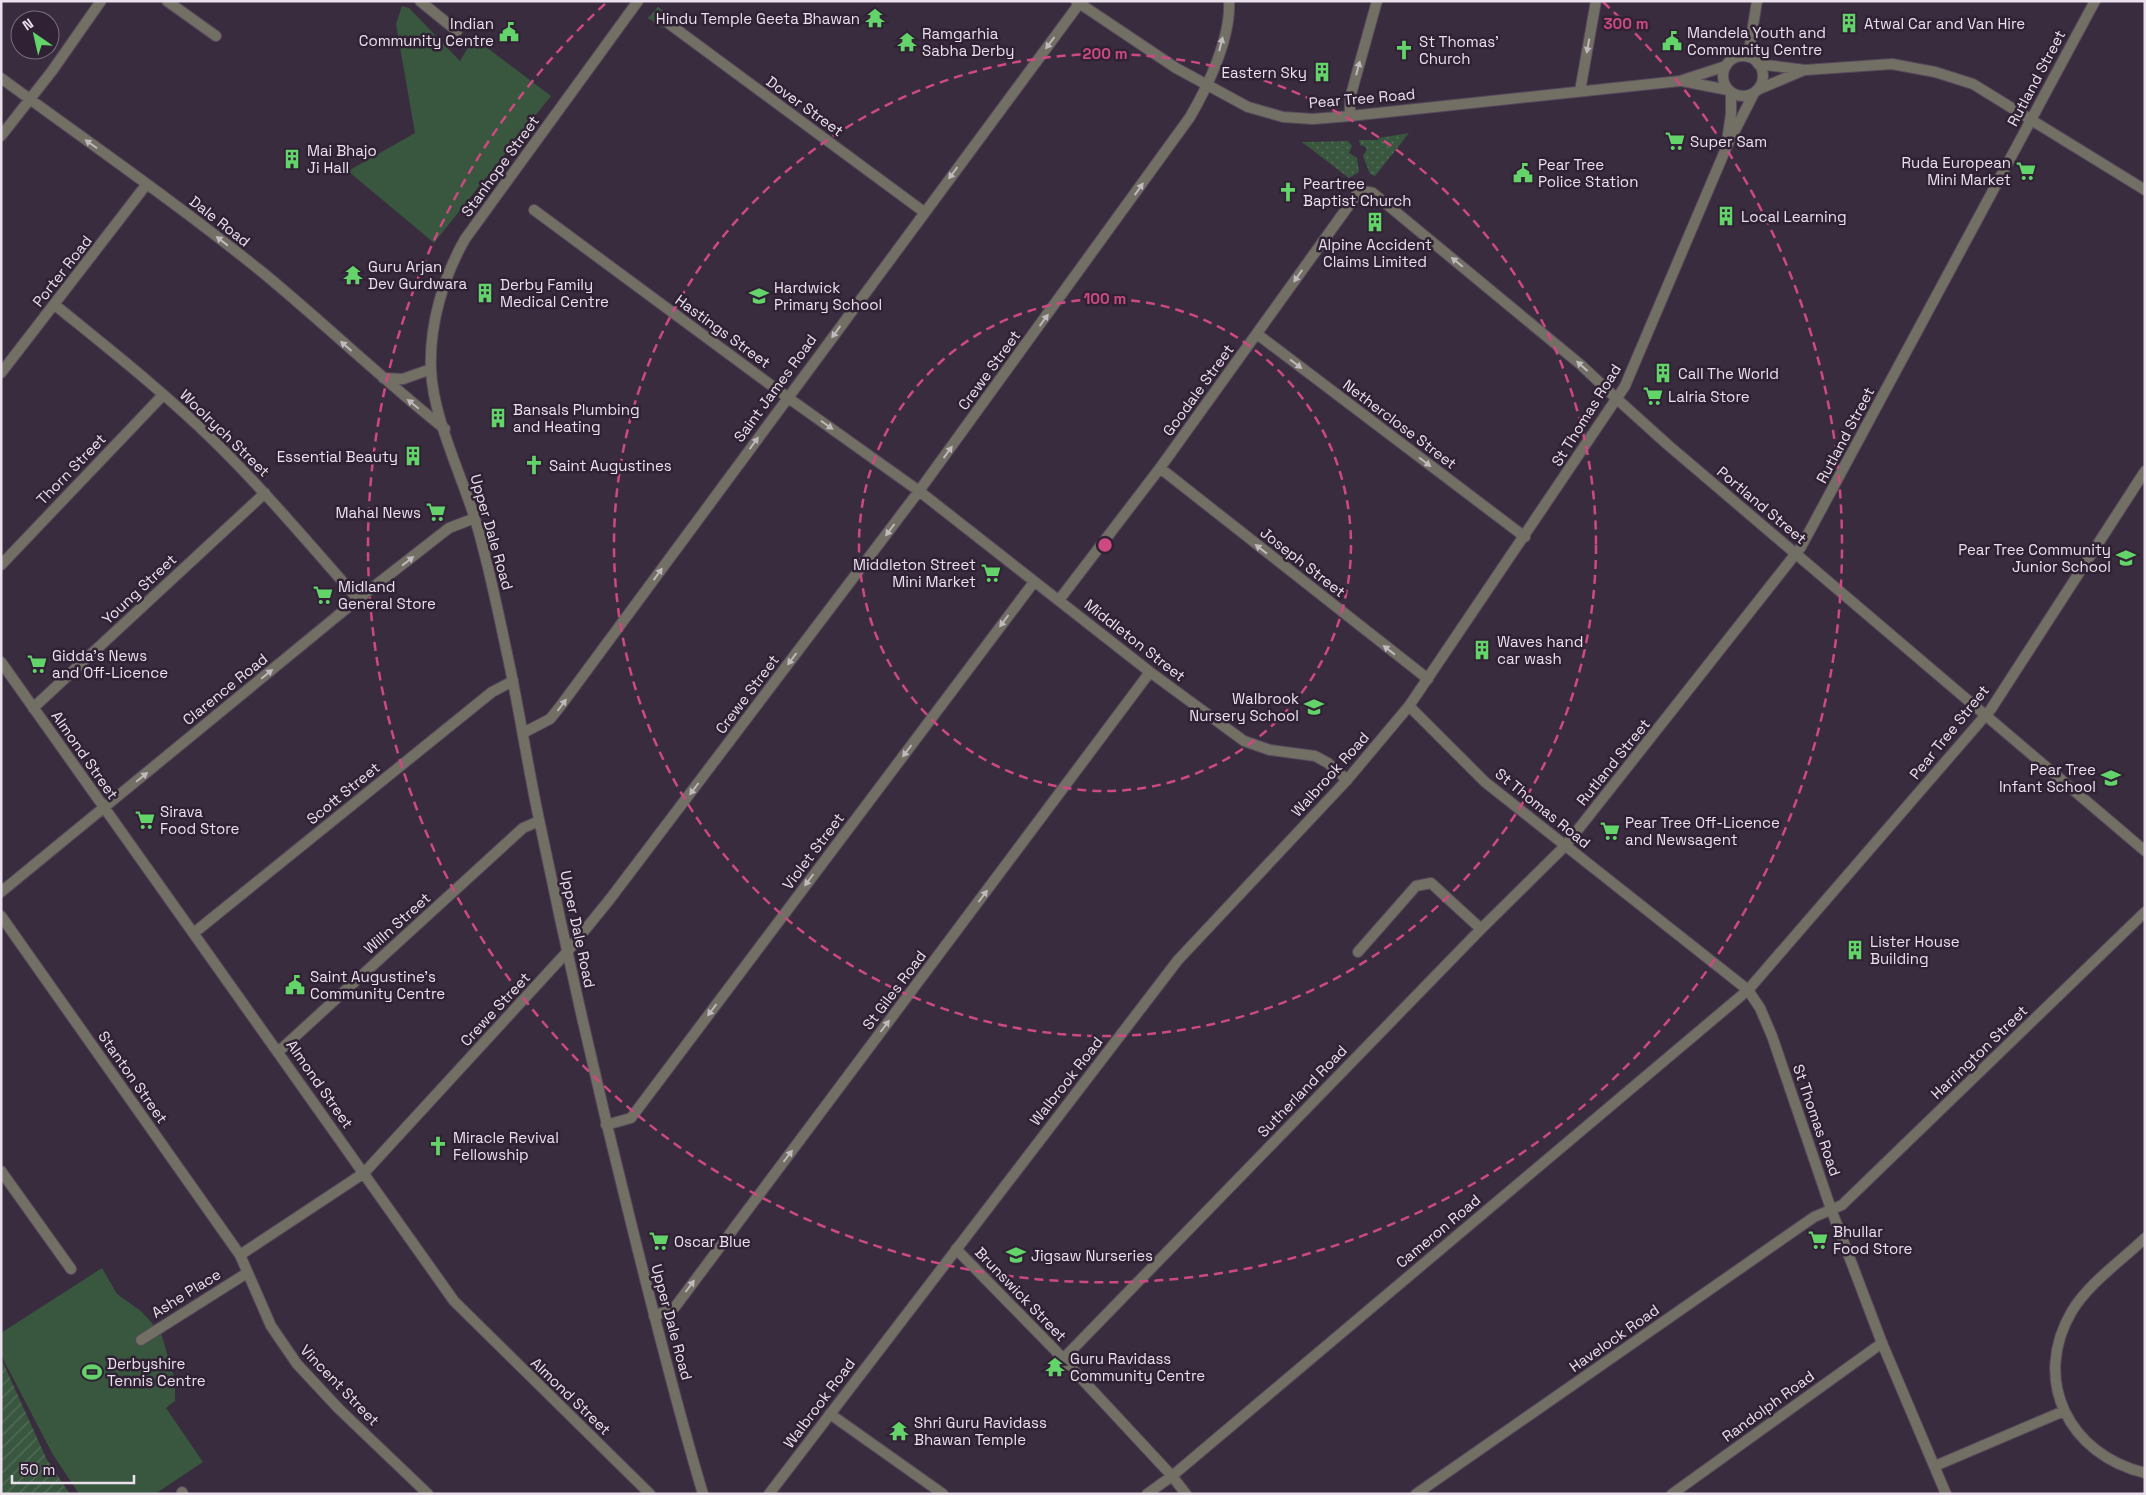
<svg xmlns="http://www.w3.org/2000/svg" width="2146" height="1495" viewBox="0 0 2146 1495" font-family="'Space Grotesk',sans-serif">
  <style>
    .grass { fill: url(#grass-dots) }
    .park { fill: #38573e }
    .garden { fill: url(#garden-furrows) }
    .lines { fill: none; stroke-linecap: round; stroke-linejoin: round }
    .minor-casing { stroke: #56495b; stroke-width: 12 }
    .tertiary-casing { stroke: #56495b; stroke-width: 12 }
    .minor { stroke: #726f64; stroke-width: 10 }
    .tertiary { stroke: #726f64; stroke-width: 10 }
    .oneway { fill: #c0b9bd }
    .ring { fill: none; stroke: #cc4a80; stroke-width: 2.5; stroke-dasharray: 9 6 }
    .labels { text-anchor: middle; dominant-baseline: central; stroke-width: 5; stroke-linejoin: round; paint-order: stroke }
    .poi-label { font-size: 15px; fill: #eae1ed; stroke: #302234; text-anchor: start }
    .street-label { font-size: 15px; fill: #eae1ed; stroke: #302234 }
    .centre { fill: #cc4a80; stroke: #302234; stroke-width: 2.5 }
    .ring-label { font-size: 15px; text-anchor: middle; font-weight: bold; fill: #cc4a80; stroke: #302234; stroke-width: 5; stroke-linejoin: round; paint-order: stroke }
  </style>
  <defs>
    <pattern id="grass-dots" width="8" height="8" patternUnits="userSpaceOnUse" patternTransform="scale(1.25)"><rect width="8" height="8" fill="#38573e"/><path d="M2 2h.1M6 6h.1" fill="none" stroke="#556f5a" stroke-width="1.8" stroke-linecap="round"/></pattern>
    <pattern id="garden-furrows" width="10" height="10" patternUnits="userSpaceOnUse" patternTransform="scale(1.25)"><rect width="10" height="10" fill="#38573e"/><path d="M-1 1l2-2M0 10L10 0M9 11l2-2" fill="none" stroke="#556f5a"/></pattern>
  </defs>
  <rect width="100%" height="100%" fill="#3a2c3f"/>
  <path class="grass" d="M658,7L671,16L663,28L648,18Z
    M1409,133L1375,176L1370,174L1363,156L1367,149L1364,146L1360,145L1359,140H1378L1379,138Z
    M1348,141L1352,146L1349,153L1357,158L1359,172L1349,178L1302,142Z"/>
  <path class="park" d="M402,6L409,8L460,61L474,38L551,96L434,243L348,171L415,133L396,24Z
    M102,1268L117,1294L142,1312L161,1333L175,1381V1401L166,1408L203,1462L155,1494H79L52,1453L1,1355V1333Z"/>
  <path class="garden" d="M1,1358L47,1460L70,1494H1Z"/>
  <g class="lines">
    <defs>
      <path id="minor" d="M167,1L216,36
        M420,1L457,31
        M668,23L924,212
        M1758,64L1805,70L1892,64L1935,72L1973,84L2145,190
        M1,78C88,142 178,204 262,272C324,323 382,379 445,429
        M1757,90L1802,71
        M1580,91L1596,1
        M1350,116V98L1377,1
        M1,136L52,71L101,1
        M534,210L787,397L919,491L1150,672L1244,741L1270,750L1315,756L1328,763L1347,780
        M55,305C109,349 165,393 214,441C265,491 311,546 358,599
        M1257,334L1525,537
        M1,373L146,185
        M383,378L403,379L431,369
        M1160,468L1428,679
        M1,565L163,395
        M1059,600L1160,468L1357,194L1363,191L1373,193L1581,365L1617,399
        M1,662L454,1301L650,1494
        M33,708L265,493
        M523,733L550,719L559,708L1079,4
        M1,892L358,599L449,528L475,518
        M1,916L240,1255L271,1326L297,1364L339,1409L428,1494
        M195,932L492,692L513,681
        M1358,952L1416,886L1431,883L1481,929
        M278,1052L523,828L539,821
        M606,1125L631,1118L1034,582
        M1,1171L71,1269
        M2145,1238C2121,1261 2089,1283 2072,1311C2031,1380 2069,1455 2145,1473
        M956,1249L1053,1348L1172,1476L1186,1494
        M240,1255L364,1173L567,952L610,899L919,491L1190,117C1208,86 1231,38 1229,1
        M654,1316L675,1307L1150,672
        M141,1340L247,1273
        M1063,1359L1481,929L1565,846L1801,547L2095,1
        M830,1414L943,1494
        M1935,1466L2064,1411
        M182,1492L183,1494
        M1147,1494L1172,1476L1748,990L1991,709L2145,471
        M1416,1494L1814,1217L1842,1205L2145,912
        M1672,1494L1882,1343"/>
      <path id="tertiary" d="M638,1L465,239C443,278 429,325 431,370C433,417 461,474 475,519C489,565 498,612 508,658C520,713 528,769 540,824C569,964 601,1104 636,1243C657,1327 678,1411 703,1494
        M1076,1L1176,68L1248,107L1283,117L1313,119L1350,116L1680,81L1726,66
        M1723 76a20 20 0 1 1 40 0a20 20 0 1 1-40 0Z
        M1748,57L1757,1
        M1682,81L1728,90
        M1727,141L1731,114V92
        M1617,399L1668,445L2145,851
        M1409,706L1485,782L1748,990L1760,1008L1772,1036L1831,1209L1882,1343L1946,1494
        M769,1494L1178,960L1347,780L1409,706L1625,386L1727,146L1754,93"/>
    </defs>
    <use href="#minor" class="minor-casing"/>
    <use href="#tertiary" class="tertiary-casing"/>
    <use href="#minor" class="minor"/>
    <use href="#tertiary" class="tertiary"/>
  </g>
  <defs><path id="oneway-solid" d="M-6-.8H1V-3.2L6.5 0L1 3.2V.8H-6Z" transform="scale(1.25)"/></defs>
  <g class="oneway">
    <use href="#oneway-solid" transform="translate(1050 43) rotate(127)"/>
    <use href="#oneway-solid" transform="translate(1221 44) rotate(-76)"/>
    <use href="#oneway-solid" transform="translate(1588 46) rotate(100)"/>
    <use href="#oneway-solid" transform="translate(1358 68) rotate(-75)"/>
    <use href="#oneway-solid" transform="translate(91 144) rotate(-145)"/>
    <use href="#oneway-solid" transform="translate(953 173) rotate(127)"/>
    <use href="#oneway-solid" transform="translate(1139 189) rotate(-55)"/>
    <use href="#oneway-solid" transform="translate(222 241) rotate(-142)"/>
    <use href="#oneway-solid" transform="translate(1457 262) rotate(-141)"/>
    <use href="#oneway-solid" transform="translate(1298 276) rotate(125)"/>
    <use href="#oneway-solid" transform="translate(1044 320) rotate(-54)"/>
    <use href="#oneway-solid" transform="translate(836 332) rotate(126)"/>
    <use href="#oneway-solid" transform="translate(346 346) rotate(-139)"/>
    <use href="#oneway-solid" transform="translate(1296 364) rotate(37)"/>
    <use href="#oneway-solid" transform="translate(1582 366) rotate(-138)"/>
    <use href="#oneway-solid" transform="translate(413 404) rotate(-141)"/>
    <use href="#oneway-solid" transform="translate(827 425) rotate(35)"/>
    <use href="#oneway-solid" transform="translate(754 443) rotate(-54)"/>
    <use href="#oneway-solid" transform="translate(948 452) rotate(-54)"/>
    <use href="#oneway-solid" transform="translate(1425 462) rotate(37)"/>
    <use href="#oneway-solid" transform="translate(890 530) rotate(127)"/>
    <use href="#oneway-solid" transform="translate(1261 549) rotate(-142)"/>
    <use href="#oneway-solid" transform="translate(408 561) rotate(-38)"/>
    <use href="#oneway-solid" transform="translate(658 574) rotate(-54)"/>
    <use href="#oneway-solid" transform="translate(1004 621) rotate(127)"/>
    <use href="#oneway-solid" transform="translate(1389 650) rotate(-142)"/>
    <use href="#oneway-solid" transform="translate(792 659) rotate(127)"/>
    <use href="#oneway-solid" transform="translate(267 674) rotate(-39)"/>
    <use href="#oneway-solid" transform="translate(562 705) rotate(-53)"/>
    <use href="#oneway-solid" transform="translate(907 751) rotate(127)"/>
    <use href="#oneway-solid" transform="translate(142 777) rotate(-39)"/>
    <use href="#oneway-solid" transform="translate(694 789) rotate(127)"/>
    <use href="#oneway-solid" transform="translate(809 880) rotate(127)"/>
    <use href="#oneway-solid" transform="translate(983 896) rotate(-53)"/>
    <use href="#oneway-solid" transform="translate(712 1010) rotate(127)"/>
    <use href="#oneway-solid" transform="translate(885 1026) rotate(-53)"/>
    <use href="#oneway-solid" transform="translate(788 1156) rotate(-53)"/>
    <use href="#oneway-solid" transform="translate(690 1286) rotate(-53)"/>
  </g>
  <g class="ring">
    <circle cx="1105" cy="545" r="246"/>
    <circle cx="1105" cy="545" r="491"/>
    <path d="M1603 2A737 737 0 1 1 607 2"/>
  </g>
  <defs>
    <symbol id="temple-bare" viewBox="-9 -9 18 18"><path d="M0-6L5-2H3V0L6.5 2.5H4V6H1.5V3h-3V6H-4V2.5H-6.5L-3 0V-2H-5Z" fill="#63d469" stroke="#302234" stroke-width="2.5" paint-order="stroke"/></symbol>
    <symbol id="building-bare" viewBox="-9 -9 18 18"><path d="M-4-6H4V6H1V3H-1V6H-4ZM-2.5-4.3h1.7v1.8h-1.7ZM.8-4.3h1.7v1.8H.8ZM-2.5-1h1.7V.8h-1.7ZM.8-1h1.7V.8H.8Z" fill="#63d469" stroke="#302234" stroke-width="2.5" paint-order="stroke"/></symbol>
    <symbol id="civic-bare" viewBox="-9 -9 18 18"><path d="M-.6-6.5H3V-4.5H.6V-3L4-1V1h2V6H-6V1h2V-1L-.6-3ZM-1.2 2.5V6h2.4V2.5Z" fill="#63d469" stroke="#302234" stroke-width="2.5" paint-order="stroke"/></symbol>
    <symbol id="church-bare" viewBox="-9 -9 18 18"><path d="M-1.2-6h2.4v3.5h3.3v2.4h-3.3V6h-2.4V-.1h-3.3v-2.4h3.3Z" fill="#63d469" stroke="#302234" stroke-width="2.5" paint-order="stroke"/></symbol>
    <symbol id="supermarket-bare" viewBox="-9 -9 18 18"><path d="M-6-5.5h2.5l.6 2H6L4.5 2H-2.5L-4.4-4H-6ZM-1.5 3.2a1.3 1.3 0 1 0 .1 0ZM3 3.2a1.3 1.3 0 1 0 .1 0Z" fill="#63d469" stroke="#302234" stroke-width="2.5" paint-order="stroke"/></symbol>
    <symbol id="school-bare" viewBox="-9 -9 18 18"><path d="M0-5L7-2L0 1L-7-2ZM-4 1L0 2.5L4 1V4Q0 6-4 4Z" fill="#63d469" stroke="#302234" stroke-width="2.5" paint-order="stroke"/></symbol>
    <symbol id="stadium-bare" viewBox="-9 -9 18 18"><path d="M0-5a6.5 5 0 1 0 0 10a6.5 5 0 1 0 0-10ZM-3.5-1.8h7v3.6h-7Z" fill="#63d469" stroke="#302234" stroke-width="2.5" paint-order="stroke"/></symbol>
  </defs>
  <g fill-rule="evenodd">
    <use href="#temple-bare" x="861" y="4" width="28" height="28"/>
    <use href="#building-bare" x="1835" y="9" width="28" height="28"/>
    <use href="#civic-bare" x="495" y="18" width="28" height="28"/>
    <use href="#civic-bare" x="1658" y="27" width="28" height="28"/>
    <use href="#temple-bare" x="893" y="28" width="28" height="28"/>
    <use href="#church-bare" x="1390" y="36" width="28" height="28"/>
    <use href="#building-bare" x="1308" y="58" width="28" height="28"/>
    <use href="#supermarket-bare" x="1661" y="127" width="28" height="28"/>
    <use href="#building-bare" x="278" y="145" width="28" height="28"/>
    <use href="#supermarket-bare" x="2012" y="157" width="28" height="28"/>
    <use href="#civic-bare" x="1509" y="159" width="28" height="28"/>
    <use href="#church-bare" x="1274" y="178" width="28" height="28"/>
    <use href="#building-bare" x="1712" y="202" width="28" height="28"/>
    <use href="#building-bare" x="1361" y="208" width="28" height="28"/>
    <use href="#temple-bare" x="339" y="261" width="28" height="28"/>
    <use href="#building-bare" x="471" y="279" width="28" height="28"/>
    <use href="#school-bare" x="745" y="282" width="28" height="28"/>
    <use href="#building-bare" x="1649" y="359" width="28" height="28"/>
    <use href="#supermarket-bare" x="1639" y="382" width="28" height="28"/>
    <use href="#building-bare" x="484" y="404" width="28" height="28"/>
    <use href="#building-bare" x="399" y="442" width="28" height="28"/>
    <use href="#church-bare" x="520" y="451" width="28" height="28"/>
    <use href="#supermarket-bare" x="422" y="498" width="28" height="28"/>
    <use href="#school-bare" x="2112" y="544" width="28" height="28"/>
    <use href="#supermarket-bare" x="977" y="559" width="28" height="28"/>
    <use href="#supermarket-bare" x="309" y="581" width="28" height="28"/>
    <use href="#building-bare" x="1468" y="636" width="28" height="28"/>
    <use href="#supermarket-bare" x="23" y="650" width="28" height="28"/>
    <use href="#school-bare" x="1300" y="693" width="28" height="28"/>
    <use href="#school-bare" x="2097" y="764" width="28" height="28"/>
    <use href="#supermarket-bare" x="131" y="806" width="28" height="28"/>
    <use href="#supermarket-bare" x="1596" y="817" width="28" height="28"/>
    <use href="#building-bare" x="1841" y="936" width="28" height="28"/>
    <use href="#civic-bare" x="281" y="971" width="28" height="28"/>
    <use href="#church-bare" x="424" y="1132" width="28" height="28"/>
    <use href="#supermarket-bare" x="1804" y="1226" width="28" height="28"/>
    <use href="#supermarket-bare" x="645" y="1227" width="28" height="28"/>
    <use href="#school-bare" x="1002" y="1241" width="28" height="28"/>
    <use href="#temple-bare" x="1041" y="1353" width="28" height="28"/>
    <use href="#stadium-bare" x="78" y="1358" width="28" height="28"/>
    <use href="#temple-bare" x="885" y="1417" width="28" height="28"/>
  </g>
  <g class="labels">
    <g class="poi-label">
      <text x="860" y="18" text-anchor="end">Hindu Temple Geeta Bhawan</text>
      <text x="494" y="23" text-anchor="end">Indian<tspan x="494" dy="17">Community Centre</tspan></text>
      <text x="1864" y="23">Atwal Car and Van Hire</text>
      <text x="1687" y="32">Mandela Youth and<tspan x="1687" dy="17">Community Centre</tspan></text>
      <text x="922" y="33">Ramgarhia<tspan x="922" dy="17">Sabha Derby</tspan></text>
      <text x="1419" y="41">St Thomas'<tspan x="1419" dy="17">Church</tspan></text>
      <text x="1307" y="72" text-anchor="end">Eastern Sky</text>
      <text x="1690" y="141">Super Sam</text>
      <text x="307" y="150">Mai Bhajo<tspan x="307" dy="17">Ji Hall</tspan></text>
      <text x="2011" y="162" text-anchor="end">Ruda European<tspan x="2011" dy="17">Mini Market</tspan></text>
      <text x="1538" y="164">Pear Tree<tspan x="1538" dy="17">Police Station</tspan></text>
      <text x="1303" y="183">Peartree<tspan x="1303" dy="17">Baptist Church</tspan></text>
      <text x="1741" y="216">Local Learning</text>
      <text x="1375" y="244" text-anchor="middle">Alpine Accident<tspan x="1375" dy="17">Claims Limited</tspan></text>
      <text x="368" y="266">Guru Arjan<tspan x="368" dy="17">Dev Gurdwara</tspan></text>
      <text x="500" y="284">Derby Family<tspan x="500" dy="17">Medical Centre</tspan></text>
      <text x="774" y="287">Hardwick<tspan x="774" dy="17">Primary School</tspan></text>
      <text x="1678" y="373">Call The World</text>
      <text x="1668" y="396">Lalria Store</text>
      <text x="513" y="409">Bansals Plumbing<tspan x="513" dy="17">and Heating</tspan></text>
      <text x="398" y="456" text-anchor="end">Essential Beauty</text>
      <text x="549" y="465">Saint Augustines</text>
      <text x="421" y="512" text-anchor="end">Mahal News</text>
      <text x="2111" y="549" text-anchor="end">Pear Tree Community<tspan x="2111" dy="17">Junior School</tspan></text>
      <text x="976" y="564" text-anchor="end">Middleton Street<tspan x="976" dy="17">Mini Market</tspan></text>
      <text x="338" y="586">Midland<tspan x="338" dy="17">General Store</tspan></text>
      <text x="1497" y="641">Waves hand<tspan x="1497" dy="17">car wash</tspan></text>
      <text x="52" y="655">Gidda's News<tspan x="52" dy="17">and Off-Licence</tspan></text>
      <text x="1299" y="698" text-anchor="end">Walbrook<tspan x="1299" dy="17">Nursery School</tspan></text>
      <text x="2096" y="769" text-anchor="end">Pear Tree<tspan x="2096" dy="17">Infant School</tspan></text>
      <text x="160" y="811">Sirava<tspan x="160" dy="17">Food Store</tspan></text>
      <text x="1625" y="822">Pear Tree Off-Licence<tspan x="1625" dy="17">and Newsagent</tspan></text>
      <text x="1870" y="941">Lister House<tspan x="1870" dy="17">Building</tspan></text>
      <text x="310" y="976">Saint Augustine's<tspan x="310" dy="17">Community Centre</tspan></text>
      <text x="453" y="1137">Miracle Revival<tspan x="453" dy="17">Fellowship</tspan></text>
      <text x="1833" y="1231">Bhullar<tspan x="1833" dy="17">Food Store</tspan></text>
      <text x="674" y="1241">Oscar Blue</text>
      <text x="1031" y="1255">Jigsaw Nurseries</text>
      <text x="1070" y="1358">Guru Ravidass<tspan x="1070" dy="17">Community Centre</tspan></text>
      <text x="107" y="1363">Derbyshire<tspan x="107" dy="17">Tennis Centre</tspan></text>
      <text x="914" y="1422">Shri Guru Ravidass<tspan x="914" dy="17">Bhawan Temple</tspan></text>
    </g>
    <g class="street-label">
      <text transform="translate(2036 78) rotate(-62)">Rutland Street</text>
      <text transform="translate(1362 98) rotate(-5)">Pear Tree Road</text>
      <text transform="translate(805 106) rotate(36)">Dover Street</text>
      <text transform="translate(500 166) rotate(-54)">Stanhope Street</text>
      <text transform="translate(220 221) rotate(38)">Dale Road</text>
      <text transform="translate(62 271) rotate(-52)">Porter Road</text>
      <text transform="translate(723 331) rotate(36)">Hastings Street</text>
      <text transform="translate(989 370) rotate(-54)">Crewe Street</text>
      <text transform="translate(775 388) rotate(-54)">Saint James Road</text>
      <text transform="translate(1198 390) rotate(-54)">Goodale Street</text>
      <text transform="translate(1586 415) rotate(-58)">St Thomas Road</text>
      <text transform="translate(1400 424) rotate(37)">Netherclose Street</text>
      <text transform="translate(225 433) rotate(44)">Woolrych Street</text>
      <text transform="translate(1845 435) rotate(-62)">Rutland Street</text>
      <text transform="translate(71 469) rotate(-46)">Thorn Street</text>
      <text transform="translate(1762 505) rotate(40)">Portland Street</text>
      <text transform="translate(492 532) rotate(74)">Upper Dale Road</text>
      <text transform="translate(1303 562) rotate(38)">Joseph Street</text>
      <text transform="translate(139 589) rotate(-43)">Young Street</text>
      <text transform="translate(1135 640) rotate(38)">Middleton Street</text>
      <text transform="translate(225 689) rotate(-39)">Clarence Road</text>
      <text transform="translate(747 694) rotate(-53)">Crewe Street</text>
      <text transform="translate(1949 732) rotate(-51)">Pear Tree Street</text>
      <text transform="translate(85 755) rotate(55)">Almond Street</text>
      <text transform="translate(1613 762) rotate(-51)">Rutland Street</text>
      <text transform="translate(1330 774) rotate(-48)">Walbrook Road</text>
      <text transform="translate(343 793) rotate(-39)">Scott Street</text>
      <text transform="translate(1543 808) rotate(39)">St Thomas Road</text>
      <text transform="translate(813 851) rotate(-53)">Violet Street</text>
      <text transform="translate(397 923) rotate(-42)">Willn Street</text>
      <text transform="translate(578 929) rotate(78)">Upper Dale Road</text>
      <text transform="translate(894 990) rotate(-53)">St Giles Road</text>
      <text transform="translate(495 1009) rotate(-47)">Crewe Street</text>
      <text transform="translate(1979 1052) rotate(-44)">Harrington Street</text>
      <text transform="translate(133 1077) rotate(55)">Stanton Street</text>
      <text transform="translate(1066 1081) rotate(-52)">Walbrook Road</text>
      <text transform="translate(320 1084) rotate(55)">Almond Street</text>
      <text transform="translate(1302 1091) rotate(-46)">Sutherland Road</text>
      <text transform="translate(1817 1120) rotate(71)">St Thomas Road</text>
      <text transform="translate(1438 1231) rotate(-40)">Cameron Road</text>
      <text transform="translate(186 1293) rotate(-32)">Ashe Place</text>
      <text transform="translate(1021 1294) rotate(46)">Brunswick Street</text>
      <text transform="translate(672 1322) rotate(75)">Upper Dale Road</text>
      <text transform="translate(1614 1338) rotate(-35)">Havelock Road</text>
      <text transform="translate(340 1385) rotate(46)">Vincent Street</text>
      <text transform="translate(571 1396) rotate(44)">Almond Street</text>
      <text transform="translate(819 1403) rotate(-53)">Walbrook Road</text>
      <text transform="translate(1768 1406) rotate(-36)">Randolph Road</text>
    </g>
  </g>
  <circle cx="1105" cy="545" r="8" class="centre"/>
  <g class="ring-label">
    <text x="1626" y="29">300 m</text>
    <text x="1105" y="59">200 m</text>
    <text x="1105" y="304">100 m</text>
  </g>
  <rect width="2146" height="1495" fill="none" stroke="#eae1ed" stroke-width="5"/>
  <g transform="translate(35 35) rotate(326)"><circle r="24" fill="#302234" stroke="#7a6e7e"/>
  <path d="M0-4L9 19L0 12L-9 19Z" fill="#63d469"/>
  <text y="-8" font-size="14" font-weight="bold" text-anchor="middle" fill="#eae1ed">N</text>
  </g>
  <path d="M12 1475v8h122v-8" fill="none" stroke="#eae1ed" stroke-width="2.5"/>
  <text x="20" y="1475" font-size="15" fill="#eae1ed" stroke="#302234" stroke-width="4" paint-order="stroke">50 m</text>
</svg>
